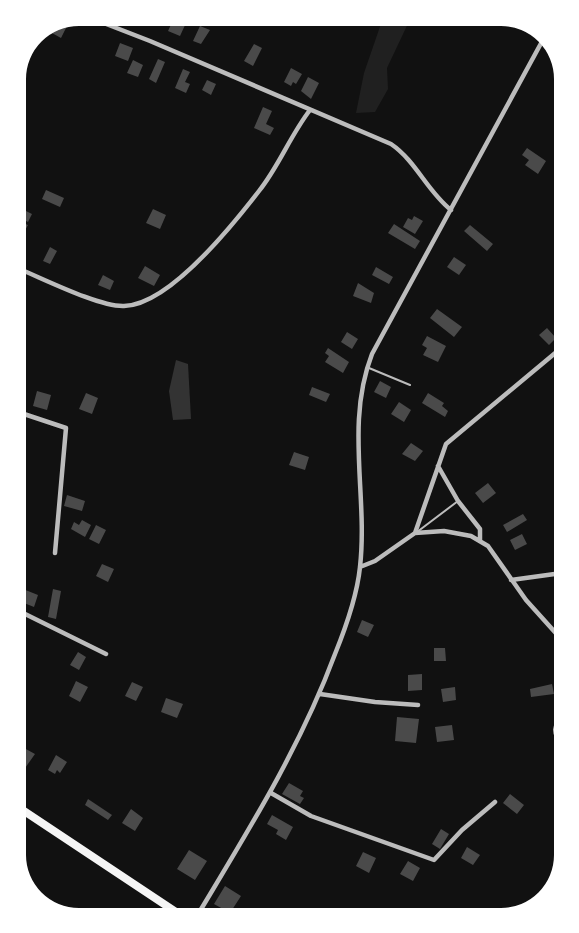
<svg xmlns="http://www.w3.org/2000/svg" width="579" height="933" viewBox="0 0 579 933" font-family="Inter,sans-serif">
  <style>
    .green { fill: #202020 }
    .water { fill: #333 }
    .building { fill: #4a4a4a }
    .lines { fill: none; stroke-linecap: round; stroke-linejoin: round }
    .path { stroke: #f5f5f5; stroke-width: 1.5 }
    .service { stroke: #bcbcbc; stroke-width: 2 }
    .minor { stroke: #bcbcbc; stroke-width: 4.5 }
    .trunk { stroke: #f5f5f5; stroke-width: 8 }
  </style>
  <rect width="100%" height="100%" fill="#111"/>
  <path class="green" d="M384,15H402L403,19L406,15H412L387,68L388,89L375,112L356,113L364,73Z"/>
  <path class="water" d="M176,360L188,364L191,419L173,420L169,391Z"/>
  <path class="building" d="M174,18L186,23L180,36L168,31Z
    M63,21L68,24L61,38L50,32L53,26Z
    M200,26L210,30L201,44L193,41Z
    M120,43L133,48L128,61L115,56Z
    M254,44L262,48L253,66L244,61Z
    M158,59L165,62L156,83L149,79Z
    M133,60L143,65L138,77L127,73Z
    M291,68L302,74L296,84L293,82L291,86L284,82Z
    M183,69L190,72L185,82L190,84L186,93L175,88Z
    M308,77L319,83L311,99L301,91Z
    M207,80L216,84L211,95L202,90Z
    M263,107L272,111L266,124L274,128L270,135L254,128Z
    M527,148L546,161L538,174L525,165L529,160L522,155Z
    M46,190L64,198L60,207L42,199Z
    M153,209L166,215L160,229L146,223Z
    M26,211L32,214L28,222L22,219Z
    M414,216L423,221L415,234L403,227L408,218L412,220Z
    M21,222L28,225L23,234L17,231Z
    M394,224L420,241L415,249L388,233Z
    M470,225L493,244L487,251L464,231Z
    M17,232L24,236L19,245L16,244Z
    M50,247L57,251L50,264L43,261Z
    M454,257L466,265L459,275L447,267Z
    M145,266L160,275L154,286L138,278Z
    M376,267L393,277L389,284L372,275Z
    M103,275L114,281L110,290L98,285Z
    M358,283L374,293L371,303L353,296Z
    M437,309L462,327L454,337L430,318Z
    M547,328L556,338L549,345L539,335Z
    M347,332L358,339L352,349L341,342Z
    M427,336L446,346L438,362L423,355L427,348L422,345Z
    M328,348L349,362L343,373L325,362L329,356L325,353Z
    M380,381L391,387L386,398L374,392Z
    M312,387L330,394L326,402L309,395Z
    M37,391L51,395L47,410L33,406Z
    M86,393L98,398L92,414L79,409Z
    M428,393L444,403L442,406L448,411L445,417L422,403Z
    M399,402L411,410L404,422L391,414Z
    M411,443L423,451L415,461L402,454Z
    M294,452L309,457L305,470L289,465Z
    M488,483L496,493L483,503L475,493Z
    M67,495L85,501L82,511L64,506Z
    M523,514L527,520L507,532L503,525Z
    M82,520L91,525L85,537L71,529L74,522L79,525Z
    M96,525L106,530L99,544L89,539Z
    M522,534L527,544L515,550L510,540Z
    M102,564L114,569L108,582L96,576Z
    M23,589L38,595L34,607L19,601Z
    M53,589L61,591L56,619L48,617Z
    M362,620L374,625L368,637L357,632Z
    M434,648H445L446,661H434Z
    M78,652L86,657L79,670L70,665Z
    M422,674V690L408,691V675Z
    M76,681L88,687L80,702L69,696Z
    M132,682L143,687L136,701L125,696Z
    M552,684L554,694L531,697L530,689Z
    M455,687L456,700L443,702L441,689Z
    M166,698L183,704L177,718L161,712Z
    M397,717L419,719L416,743L395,741Z
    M452,725L454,740L437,742L435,727Z
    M24,748L35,754L23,771L21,769V754Z
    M56,755L67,762L60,773L57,770L55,774L48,770Z
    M289,783L303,791L300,796L304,798L300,804L282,794Z
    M510,794L524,805L517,814L503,803Z
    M88,799L112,815L108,820L85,805Z
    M131,809L143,818L135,831L122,823Z
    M272,815L293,827L286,840L276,834L278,830L267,824Z
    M441,829L449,834L440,849L432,844Z
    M467,847L480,855L473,865L461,858Z
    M189,850L207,861L195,880L177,869Z
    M363,852L376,858L369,873L356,866Z
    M408,861L420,868L413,881L400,874Z
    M225,886L241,896L230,913L214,904Z"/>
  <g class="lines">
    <path class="path" d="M563,710C552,725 550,734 563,749"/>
    <path class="service" d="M369,368L410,385
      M417,532L458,501"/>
    <path class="minor" d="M83,15L150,41L391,144C416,161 427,191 451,210
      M17,268C42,278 99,307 124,306C169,305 232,226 259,191C279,166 290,136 310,110
      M18,412L66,428L55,553
      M438,466L458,501L480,529V540
      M415,533L446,444L560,349
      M360,567L375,561L415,533L444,531L471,536L488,546L526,600L562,640
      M511,580L562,573
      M19,611L106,654
      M320,694L375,702L418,705
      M271,793L311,816L434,860L462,830L495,802
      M197,916C248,831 300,748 335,654C346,627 357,596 360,567C368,495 345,424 372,354L545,36"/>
    <path class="trunk" d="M21,809L182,916"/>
  </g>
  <path d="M0 0H579V933H0ZM79 26H501A53 53 0 0 1 554 79V855A53 53 0 0 1 501 908H79A53 53 0 0 1 26 855V79A53 53 0 0 1 79 26Z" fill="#fff" fill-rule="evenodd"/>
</svg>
